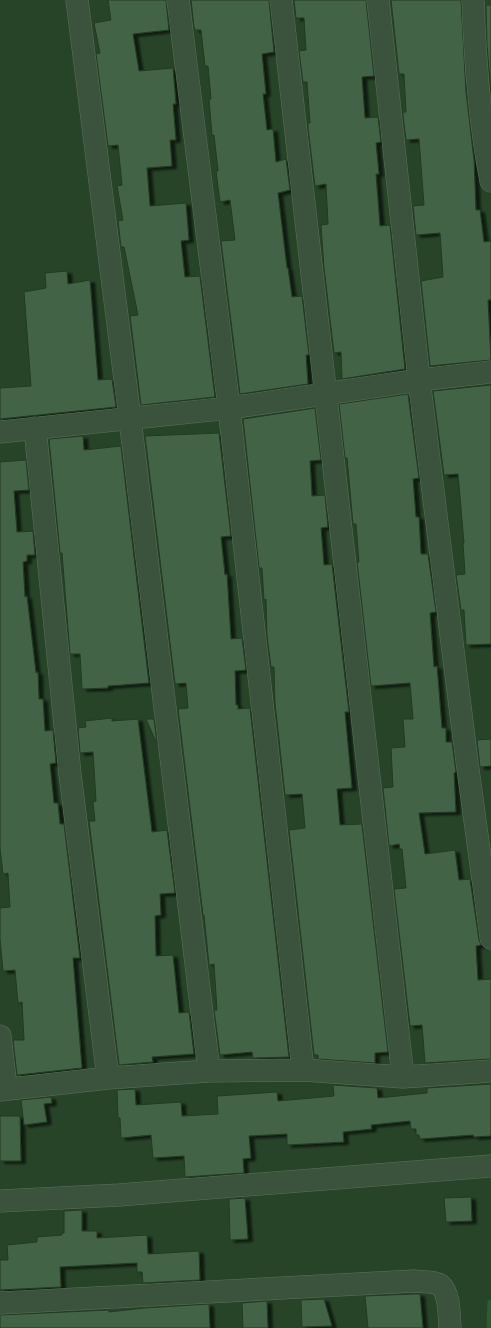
<svg xmlns="http://www.w3.org/2000/svg" width="491" height="1328" viewBox="0 0 491 1328" font-family="'Asap Condensed',sans-serif">
  <style>
    .lines { fill: none; stroke-linecap: round; stroke-linejoin: round }
    .stream { stroke: #2e5c30; stroke-width: 7 }
    .building { fill: #436344; stroke: #223b23; filter: url(#shadow) }
    .minor-casing { stroke: #5a715b; stroke-width: 23 }
    .minor { stroke: #3b533c; stroke-width: 22 }
  </style>
  <defs>
    <filter id="shadow"><feDropShadow dx="4.5" dy="2.5" stdDeviation="1" flood-color="#0009"/></filter>
  </defs>
  <rect width="100%" height="100%" fill="#274428"/>
  <g class="lines">
    <path class="stream" d="M490,1328L491,1303"/>
  </g>
  <path class="building" d="M108,0H166L169,30L133,34L139,71L173,68L176,104H173L176,140H170L172,166L147,168L150,206L186,203L189,240L181,241L185,277L200,276L215,397L141,405L130,316L138,315L124,247H121L118,221L123,220L117,186L122,185L118,145L108,146L96,54L100,53L94,23L111,20Z
    M191,0H269L274,52L262,54L266,94H263L267,130L273,129L276,162L286,159L290,190L278,193L287,268H288L292,297L302,296L309,355H306L308,384L240,394L221,241L235,240L230,200L220,202L216,171H218L214,135H212L209,99H211L208,66H205L201,30H195L194,27Z
    M294,0H366L374,76L362,77L365,118L378,117L381,142L376,143L379,174H376L380,226L390,225L405,369L342,379L341,352L334,353L324,268L321,225L328,224L326,184L315,186L308,128V123H310L307,82H303L299,51L306,50L304,18H296Z
    M391,0H461L466,92L474,160L476,210H480L484,242L491,241V300H488L491,360L430,366L421,281L443,277L440,233L416,235L413,206L424,205L419,139L406,140L403,116V112H406L404,74H399Z
    M486,5H491V93L487,45Z
    M67,271L68,284L90,280L98,380L112,379L116,407L0,419V388L31,386L24,292L46,288L45,273Z
    M491,385V644L466,645L464,610H461L456,575L465,574L463,543H464L458,474L444,475L433,391Z
    M408,394L419,478L413,479L416,517H419L421,554H428L436,612L430,613L434,667L437,666L442,728H446V742H452L456,772L454,773L456,812L419,813L425,854L455,850L459,880L470,879L479,940L481,945L476,946L478,980L491,979V1059L425,1063L422,1025L410,1026L394,889L406,888L402,849H400L399,844L389,846L383,788L393,787L391,748L405,747L403,719H413L410,683L371,686L357,562H359L356,524H353L347,458H345L339,404Z
    M315,408L321,460L310,461L312,496L325,495L328,527L321,528L324,565L332,564L349,712H345L352,788L337,789L340,825L362,824L388,1052L375,1053V1063L318,1059V1055H314L289,830L305,828L302,794L285,795L275,703L274,667H271L267,636L266,599L264,600L262,568H259L243,419Z
    M219,433L231,536L221,537L225,575L227,574L231,639L242,638L246,670L235,671L236,705H238V709L250,708L289,1057L253,1058L252,1052L220,1055L214,1010H217L214,964L209,965L204,915H203L178,709L188,708L186,683L175,684L145,436Z
    M83,436L84,450L121,446L149,683L108,686V688L82,689L80,654H70L62,553H60L49,439Z
    M26,460L29,490L14,491L17,532L33,531L35,555H27V561L23,562L25,597L27,596L36,673L38,672L39,699H43L45,731L53,730L56,763L50,764L54,803H58L60,824H64L80,958H73L82,1068L18,1075H17L13,1040H24L22,1002L18,1003L15,970L3,971L0,939V908L10,907L8,873L3,874L0,848V462Z
    M112,718V721L138,719L152,832L167,830L175,893L160,894L161,915L155,916L156,956L173,955L179,1013L189,1012L194,1054L152,1057L153,1062L119,1065L89,821H95L93,802L96,801L93,752L80,753L78,728L86,727L85,721Z
    M146,719H154L157,744Z
    M491,739V766L480,767L477,740Z
    M491,1084V1136L474,1137L473,1135L420,1139L419,1135H416V1129H411L410,1121L371,1125L372,1129L343,1132L344,1142L287,1145V1134L249,1136L251,1158L243,1159L244,1173L185,1177L184,1156L153,1158L151,1135L121,1138L120,1118H118L117,1090L135,1089L136,1105L181,1102L182,1116L218,1114L217,1096L277,1092L278,1101L334,1096L333,1085L377,1088L378,1098L427,1093V1088Z
    M51,1097L52,1103L44,1104L47,1122L24,1125L21,1100Z
    M0,1116H20L21,1161H0Z
    M471,1197L472,1221L446,1222L444,1198Z
    M245,1198L248,1239L230,1240L229,1199Z
    M82,1210V1231H97V1238L147,1235L148,1254L199,1251L200,1280L143,1283L142,1272H137V1263L60,1267L61,1287L0,1290V1260H8L7,1245L37,1242V1237L62,1235V1233H64V1211Z
    M414,1294H420L423,1328H368L365,1296Z
    M324,1299L332,1326L302,1327L301,1300Z
    M267,1301L268,1328H243L242,1303Z
    M209,1304L210,1328H0V1315L109,1310V1312L144,1308Z"/>
  <g class="lines">
    <defs>
      <path id="minor" d="M77,0L130,419L209,1071
        M178,0L229,408L303,1070
        M281,0L403,1077
        M378,0L419,380L467,762L491,938
        M473,0C475,61 479,121 491,181
        M35,428L70,774L108,1078
        M0,432L229,408L419,380L491,372
        M0,1036L6,1088
        M0,1090L108,1078L209,1071L303,1070L403,1077L491,1071
        M0,1201L119,1195L491,1166
        M0,1303L414,1281C422,1282 433,1281 440,1285C450,1293 449,1316 450,1328"/>
    </defs>
    <use href="#minor" class="minor-casing"/>
    <use href="#minor" class="minor"/>
  </g>
</svg>
